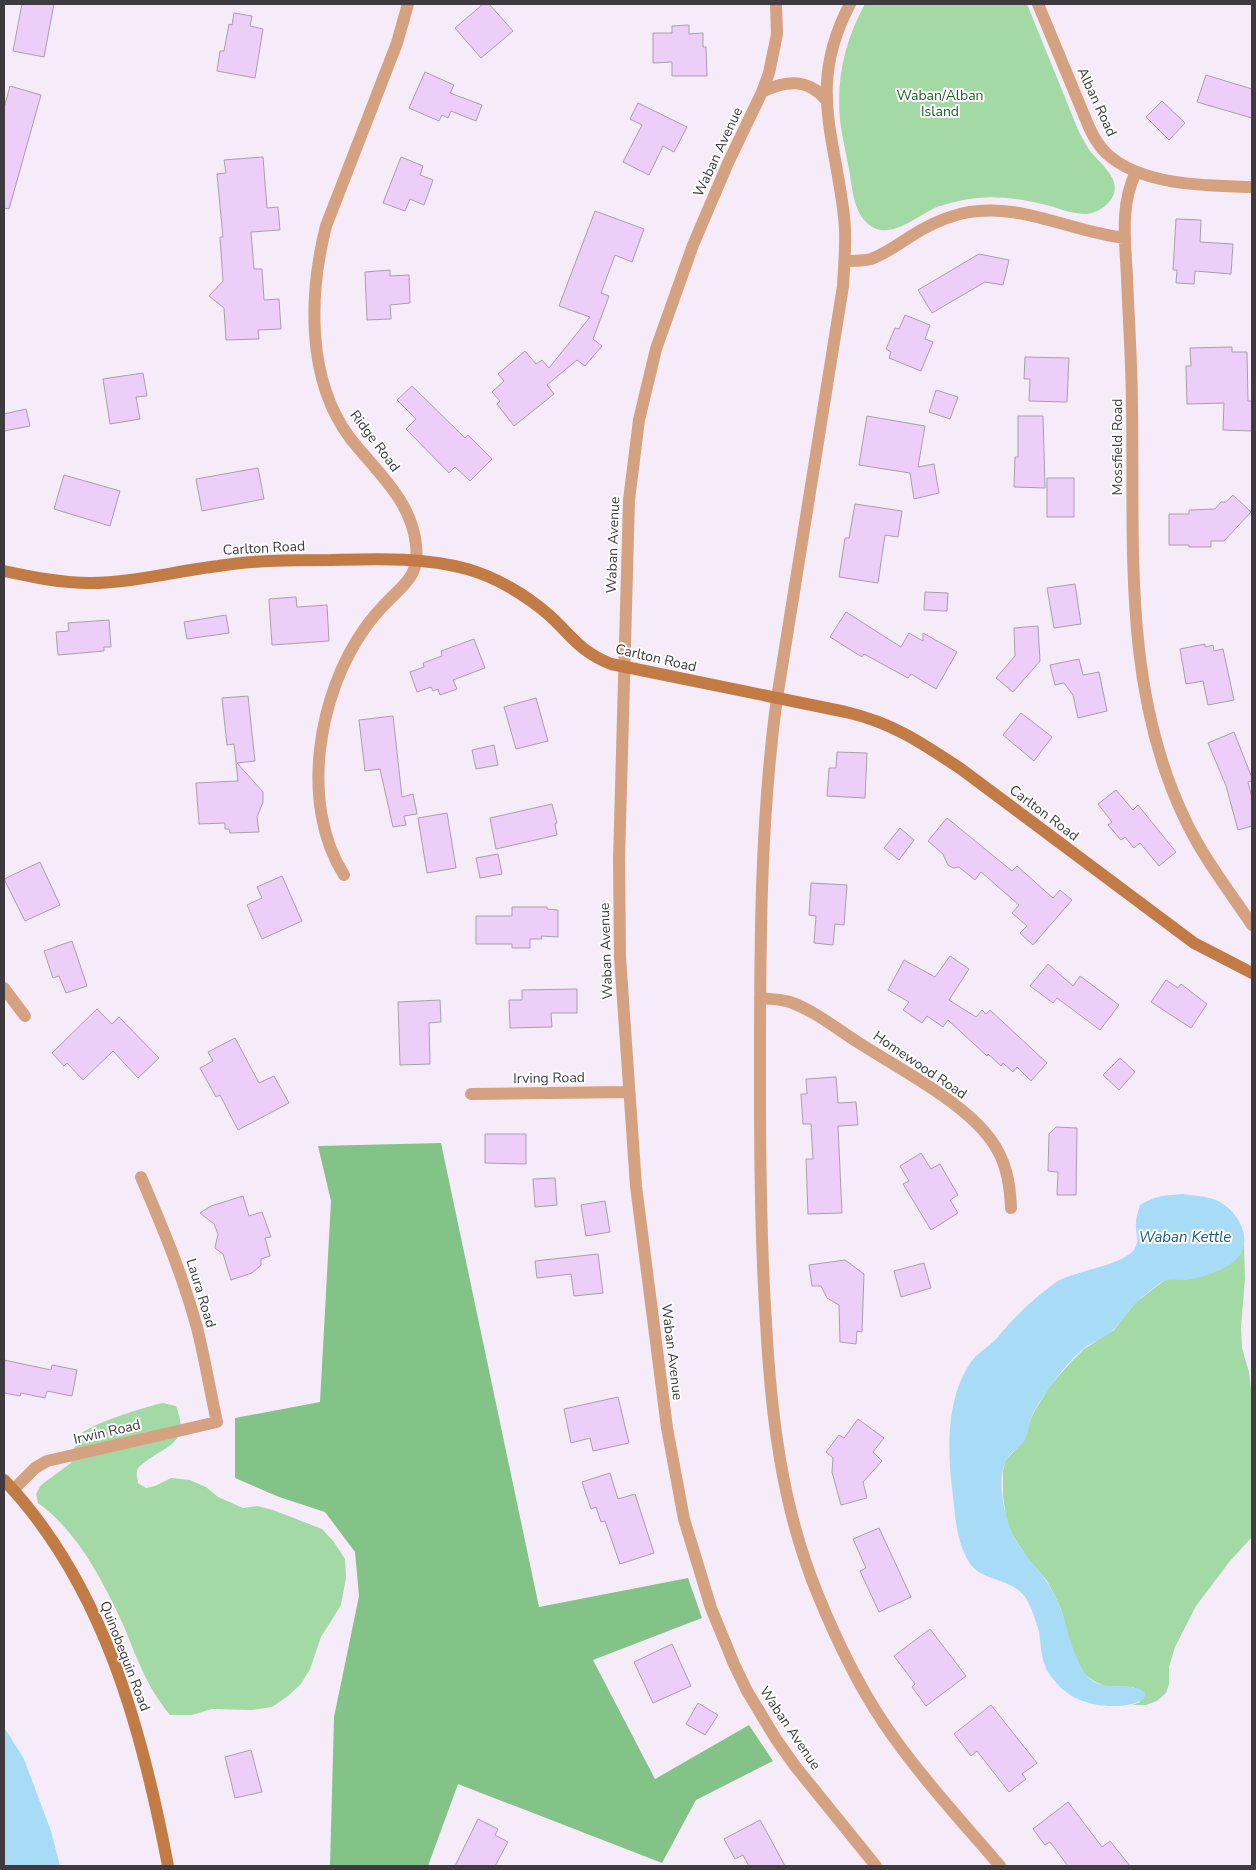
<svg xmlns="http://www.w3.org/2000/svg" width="1256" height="1870" viewBox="0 0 1256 1870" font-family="'Nunito Sans',sans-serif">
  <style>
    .green { fill: #a3d9a5 }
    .forest { fill: #83c387 }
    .water { fill: #a8dcf6 }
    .building { fill: #edcef8; stroke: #a89fab }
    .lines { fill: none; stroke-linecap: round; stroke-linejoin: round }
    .street { stroke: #d4a280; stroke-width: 12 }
    .secondary { stroke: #c37b45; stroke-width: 12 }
    .labels { text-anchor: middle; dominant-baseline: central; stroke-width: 4; stroke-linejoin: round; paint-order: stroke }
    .park-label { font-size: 14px; fill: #1b5d25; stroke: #fff }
    .street-label { font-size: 14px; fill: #3e3a3f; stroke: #fff }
    .water-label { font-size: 15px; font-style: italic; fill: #145e7b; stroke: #fff }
  </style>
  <rect width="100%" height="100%" fill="#f6ecf9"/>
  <path class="green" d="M865,4H1027L1079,132C1082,137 1085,143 1088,148C1099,164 1127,181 1109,202C1104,208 1094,214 1086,214C1071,214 1056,207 1042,204C1021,199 999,196 978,198C964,199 950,203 937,207C916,216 887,244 866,222C853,209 852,186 849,169C846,153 842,137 840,120C836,79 845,40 865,4Z
    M1244,1242L1245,1279L1241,1327L1242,1348L1249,1372L1252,1398L1251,1425L1252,1439V1537L1230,1561L1196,1606L1175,1647L1169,1667V1684L1166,1693L1157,1701L1146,1705H1132L1140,1702L1134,1687L1104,1686L1094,1681L1084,1674L1072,1649L1061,1609L1055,1596L1047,1581L1026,1556L1011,1532L1006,1517L1003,1496V1471L1005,1461L1025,1439L1028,1426L1034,1412L1050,1386L1071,1362L1084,1349L1114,1330L1135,1303L1161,1283L1169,1278L1179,1279L1240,1255Z
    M163,1403L176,1406C190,1443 169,1444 145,1462C142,1464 138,1467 137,1471C136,1474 138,1479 138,1483L146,1488L155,1486L171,1478L190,1480L206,1487L218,1497L243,1508L257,1506L273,1510L322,1529L334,1542L345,1559L346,1578L341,1605L321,1637L310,1669L301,1684L288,1696L272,1707L252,1710L212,1709L192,1715H170C157,1699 147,1682 139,1663C132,1649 128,1634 121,1620C101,1578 77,1531 38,1503L36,1494L41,1485L71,1463C74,1454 74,1444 79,1436C86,1425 148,1406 163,1403Z"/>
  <path class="forest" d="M441,1143L539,1607L688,1578L702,1618L593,1660L655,1779L749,1725L773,1761L696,1800L662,1863L458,1784L428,1866H330L334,1717L359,1596L355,1552L325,1512L279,1497L235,1478V1418L320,1402L331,1201L318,1146Z"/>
  <path class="water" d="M1183,1194C1194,1196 1206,1196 1216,1200C1235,1208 1254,1236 1239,1256C1230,1268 1207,1276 1192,1279C1180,1282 1171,1276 1160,1283C1151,1290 1141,1297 1134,1305C1126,1313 1120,1324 1112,1331C1103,1339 1092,1342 1083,1349C1063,1366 1048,1389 1034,1411C1029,1421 1029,1432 1025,1440C1020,1447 1012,1451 1007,1459C998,1474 1002,1502 1007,1519C1015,1551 1043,1569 1056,1598C1068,1622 1069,1649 1084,1672C1100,1697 1131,1678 1145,1693L1144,1699C1132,1706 1121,1706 1108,1706C1081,1704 1063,1695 1048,1672C1041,1660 1041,1645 1039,1632C1036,1621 1032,1609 1027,1600C1014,1577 982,1583 969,1562C957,1543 955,1517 953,1496C947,1453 945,1393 975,1357C982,1350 991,1345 998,1337C1014,1317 1034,1298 1055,1283C1073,1270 1128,1266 1136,1246C1139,1239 1136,1234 1136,1227C1135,1220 1138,1212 1140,1205C1154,1196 1166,1195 1183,1194Z
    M4,1727L24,1759L51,1831L60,1866H4Z"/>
  <path class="building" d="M22,4H54L44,57L13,51Z
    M483,4H489L513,31L481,58L455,28Z
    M234,13L252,16L250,26L263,29L255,78L217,71L220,51H224L229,24L232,25Z
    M689,25V34L703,33V47H706L707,76H672V62L653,63V33H672V26Z
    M425,72L454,85L450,93L482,105L476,121L451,111L448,118L442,115L439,121L409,108Z
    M1206,75L1252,89V118L1197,102Z
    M10,86L41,95L9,209L4,208V108Z
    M1162,101L1185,123L1169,140L1146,117Z
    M638,103L687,127L674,152L663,146L649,175L623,162L642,125L630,119Z
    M263,157L267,208L278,207L280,230L251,232L254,269H262L264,300L279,299L281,329L258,330L259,339L226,340L224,308L209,296L223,281L220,237H223L217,174L226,173L224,160Z
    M401,157L423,166L420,175L433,180L424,205L410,199L405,211L383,203Z
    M595,211L644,229L632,262L615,255L601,293L609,296L593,339L602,346L585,366L577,360L547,385L554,394L514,426L497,404L500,401L492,392L504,381L498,374L525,351L536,364L542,360L549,368L590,317L559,306Z
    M1176,219L1201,220L1200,242L1233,244L1231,274L1195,271L1194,284L1176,283L1177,270H1173Z
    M979,254L1009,260L1003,285L985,282L932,313L918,290Z
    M390,270V276L409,275L410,303L390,305L391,319L367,320L365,272Z
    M905,315L930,325L925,339L933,342L921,371L889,358L891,352L886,349L895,328L899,329Z
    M1232,347V352H1247L1248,401H1252V431L1223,430L1224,403L1187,404L1186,366H1191L1190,348Z
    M1025,357L1069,358L1067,402L1029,401L1030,379H1024Z
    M143,373L147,396L136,397L140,419L110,424L103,379Z
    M412,386L465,438L468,435L492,459L470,481L455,467L449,473L406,429L416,419L397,400Z
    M936,390L958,397L950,419L929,412Z
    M26,409L30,426L4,431V414Z
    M867,416L925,426L918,467L934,464L939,493L914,499L910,473L859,465Z
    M1018,416H1043L1045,488L1014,487L1015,457H1018Z
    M258,468L264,499L202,511L196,479Z
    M64,475L120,491L110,526L54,509Z
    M1047,478H1074V517H1047Z
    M1233,495L1251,512L1224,541H1211V547H1189V545H1169V514H1189V510L1215,509L1221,502H1226Z
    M855,504L902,511L898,537L885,535L878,583L839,577L845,538H849Z
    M1075,584L1081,624L1054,628L1047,588Z
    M925,592L948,593L947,611L924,610Z
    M296,597L297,607L327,605L329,641L272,645L269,599Z
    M846,612L901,647L909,633L923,641V633L957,652L936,689L911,674L908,678L864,654L862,657L830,637Z
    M226,615L229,633L187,639L184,622Z
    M109,620L111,647H104V651L58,655L56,632L69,631L68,623Z
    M1038,626L1040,661L1013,692L996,678L1015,656L1014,628Z
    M474,639L485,668L453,680L457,689L440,695L438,689L433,691L431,687L417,692L410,672L424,667L423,663L442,656L441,651Z
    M1205,644V647L1213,645L1214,651L1223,649L1234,700L1208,705L1203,681L1186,684L1180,649Z
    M1079,659L1083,675L1099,672L1107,711L1078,718L1073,695L1064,683L1055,685L1050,665Z
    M248,696L255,761L237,763L263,792V802L257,817L259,832L230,833L229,829H225V823L199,824L196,783L238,781L234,744L227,745L222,698Z
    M536,698L548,741L516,749L504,707Z
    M1021,713L1052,737L1034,761L1003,735Z
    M393,716L402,797L413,794L417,814L404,816L406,825L393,827L380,769L365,771L359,720Z
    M1234,732L1252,778V781L1248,782L1252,798V826L1238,830L1226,786L1208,743Z
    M494,745L498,765L476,769L472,750Z
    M837,752L867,753L865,798L827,796L829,768H836Z
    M1116,790L1133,810L1138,805L1176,852L1159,866L1140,843L1134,848L1125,837L1121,840L1108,825L1112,822L1098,804Z
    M552,804L557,823L555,824L557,835L496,849L490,818Z
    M447,813L456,868L427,873L418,818Z
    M947,818L1012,871L1017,866L1053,898L1060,890L1072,900L1033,945L1020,933L1027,926L1012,913L1019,905L981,872L975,880L959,867L953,868L948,865L943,854L928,841Z
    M900,828L914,840L899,860L884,848Z
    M498,854L502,874L480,878L476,858Z
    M40,862L60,905L25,921L4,879Z
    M282,876L302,921L262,939L247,905L262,898L257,887Z
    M811,883L847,885L844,925L835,924L833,945L814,943L816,916L809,915Z
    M512,907H547V909L558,910V937L541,936L542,939H530V948H512V944H476V916H512Z
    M72,941L87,986L66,993L59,976L53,978L44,951Z
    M950,956L969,969L949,1000L976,1017L982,1010L986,1014L990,1010L1047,1063L1031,1081L1017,1067L1013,1072L1003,1063L1001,1066L988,1054L987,1056L948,1020L943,1027L927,1016L922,1023L903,1010L909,1002L888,990L904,960L935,977Z
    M1048,964L1073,986L1080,976L1119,1005L1100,1030L1057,998L1053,1003L1030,986Z
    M1166,980L1178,988L1181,984L1207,1004L1191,1028L1151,1002Z
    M577,989V1013H551L552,1027L510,1028L509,1000H522V990Z
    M440,1000L441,1022L429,1023L430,1064L400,1065L398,1002Z
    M97,1009L112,1024L119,1017L159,1058L138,1078L113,1051L83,1080L67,1063L64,1066L52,1053Z
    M235,1038L259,1083L274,1076L289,1103L238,1130L220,1095L216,1097L200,1068L213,1061L208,1052Z
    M1120,1058L1135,1072L1119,1090L1103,1075Z
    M836,1077L838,1103L856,1102L858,1125L838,1126L842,1213L808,1214L806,1159H813L811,1124H803L801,1094H807L806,1079Z
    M1056,1127L1077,1128L1076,1195H1057L1058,1172L1048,1171L1049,1134Z
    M485,1134H526V1164L485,1163Z
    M921,1153L931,1169L940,1164L958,1195L950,1200L958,1213L931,1230L903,1184L909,1181L900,1166Z
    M555,1178L557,1205L535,1207L533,1179Z
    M243,1196L249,1216L262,1212L271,1237L265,1238L270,1256L261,1259V1265L252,1273L231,1280L223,1254L215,1248L218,1234L214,1224L200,1213L211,1206Z
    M605,1201L610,1232L586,1236L581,1205Z
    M598,1254L603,1293L574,1296L571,1274L537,1278L535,1261Z
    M845,1260L864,1274L862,1332L857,1331L856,1344L840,1342L839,1305L827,1298L821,1286H812L809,1265Z
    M924,1263L931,1288L901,1297L894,1271Z
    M4,1360L51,1370L52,1365L77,1370L72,1396L47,1391L45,1398L21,1393L20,1396L4,1393Z
    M618,1397L629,1443L593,1451L590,1438L571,1443L564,1409Z
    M858,1419L884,1438L873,1452L882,1461L863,1482L867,1498L841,1505L832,1472L833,1458L826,1452L839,1435L844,1438Z
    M610,1473L618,1499L635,1494L654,1553L620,1564L605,1521L601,1522L596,1507L591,1509L582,1482Z
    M879,1528L911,1597L879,1612L860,1571L866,1568L853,1539Z
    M930,1629L966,1676L926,1706L912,1687L915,1684L894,1656Z
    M672,1644L691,1686L653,1703L634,1662Z
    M698,1703L718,1715L705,1735L686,1724Z
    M991,1705L1037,1763L1022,1774L1026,1779L1009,1792L977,1751L971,1756L954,1734Z
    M251,1750L262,1792L235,1798L225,1757Z
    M1068,1802L1102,1847L1110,1841L1130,1866H1068L1050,1842L1045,1845L1033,1829Z
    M478,1819L498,1829L495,1835L508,1842L495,1866H455Z
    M760,1820L770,1838L785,1866H749L743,1855L735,1859L724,1839Z"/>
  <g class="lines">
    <path class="street" d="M776,4L777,34L769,73L762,92L728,163L693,245L656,349L639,420L629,500L619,860L620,957L636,1186L667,1428L684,1519L711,1608L734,1664L747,1691L776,1739L795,1766L876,1866
      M850,4C807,86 835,134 844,217C847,240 844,263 843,286L777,698C759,829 760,962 760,1094C760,1170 761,1247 766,1323C771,1416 782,1508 818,1595C836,1639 857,1683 883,1722C917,1773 960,1819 1000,1866
      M1038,4L1089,127C1093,136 1098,145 1106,153C1141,186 1207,186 1252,187
      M762,92C786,80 808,78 826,100
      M1136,172C1120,204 1125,241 1127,276C1128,306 1130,336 1131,366C1137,517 1117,674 1183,815C1201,855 1228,889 1252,925
      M845,261C853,261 863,261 871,259C885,254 896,246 908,238C923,228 941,219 960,214C1018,200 1069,232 1125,238
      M344,875C299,804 318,694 365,628C372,618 380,609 389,600C408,581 419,574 416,545C412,501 376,471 350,438C306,379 309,294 326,226L397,43L408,4
      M4,988L25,1016
      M760,998C770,999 780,999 790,1002C815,1011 837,1029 859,1043C898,1068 964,1102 991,1140C1006,1160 1010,1183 1011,1208
      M471,1094L628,1092
      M13,1490L35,1468L47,1461L217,1422C210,1391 205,1359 197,1328C183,1276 162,1226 141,1177"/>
    <path class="secondary" d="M4,571C32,577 61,583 90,583C132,583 176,571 218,566C255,560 293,560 331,560C376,559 423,557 467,569C496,577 526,595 549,615C572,636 580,652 611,664L846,712C893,723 922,743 961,769L1194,943L1252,973
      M4,1480C103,1584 142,1729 168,1866"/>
  </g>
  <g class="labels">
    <g class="park-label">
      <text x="940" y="95">Waban/Alban<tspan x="940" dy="16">Island</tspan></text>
    </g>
    <g class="street-label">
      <text transform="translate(1097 102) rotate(65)">Alban Road</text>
      <text transform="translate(718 152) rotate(-65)">Waban Avenue</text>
      <text transform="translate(375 441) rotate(53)">Ridge Road</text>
      <text transform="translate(1117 447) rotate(-90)">Mossfield Road</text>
      <text transform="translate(613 545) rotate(-88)">Waban Avenue</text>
      <text transform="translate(264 548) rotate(-3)">Carlton Road</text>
      <text transform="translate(656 658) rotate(13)">Carlton Road</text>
      <text transform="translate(1044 813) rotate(37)">Carlton Road</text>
      <text transform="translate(606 951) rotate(-92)">Waban Avenue</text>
      <text transform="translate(920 1065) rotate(34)">Homewood Road</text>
      <text transform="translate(549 1078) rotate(-1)">Irving Road</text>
      <text transform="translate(201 1293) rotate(73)">Laura Road</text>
      <text transform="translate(672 1352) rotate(83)">Waban Avenue</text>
      <text transform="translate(107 1432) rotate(-13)">Irwin Road</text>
      <text transform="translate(125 1656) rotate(69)">Quinobequin Road</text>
      <text transform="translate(790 1728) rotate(56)">Waban Avenue</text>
    </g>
    <g class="water-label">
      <text x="1185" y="1237">Waban Kettle</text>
    </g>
  </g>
  <rect width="1256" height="1870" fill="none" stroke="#3e3a3f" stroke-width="10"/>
</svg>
